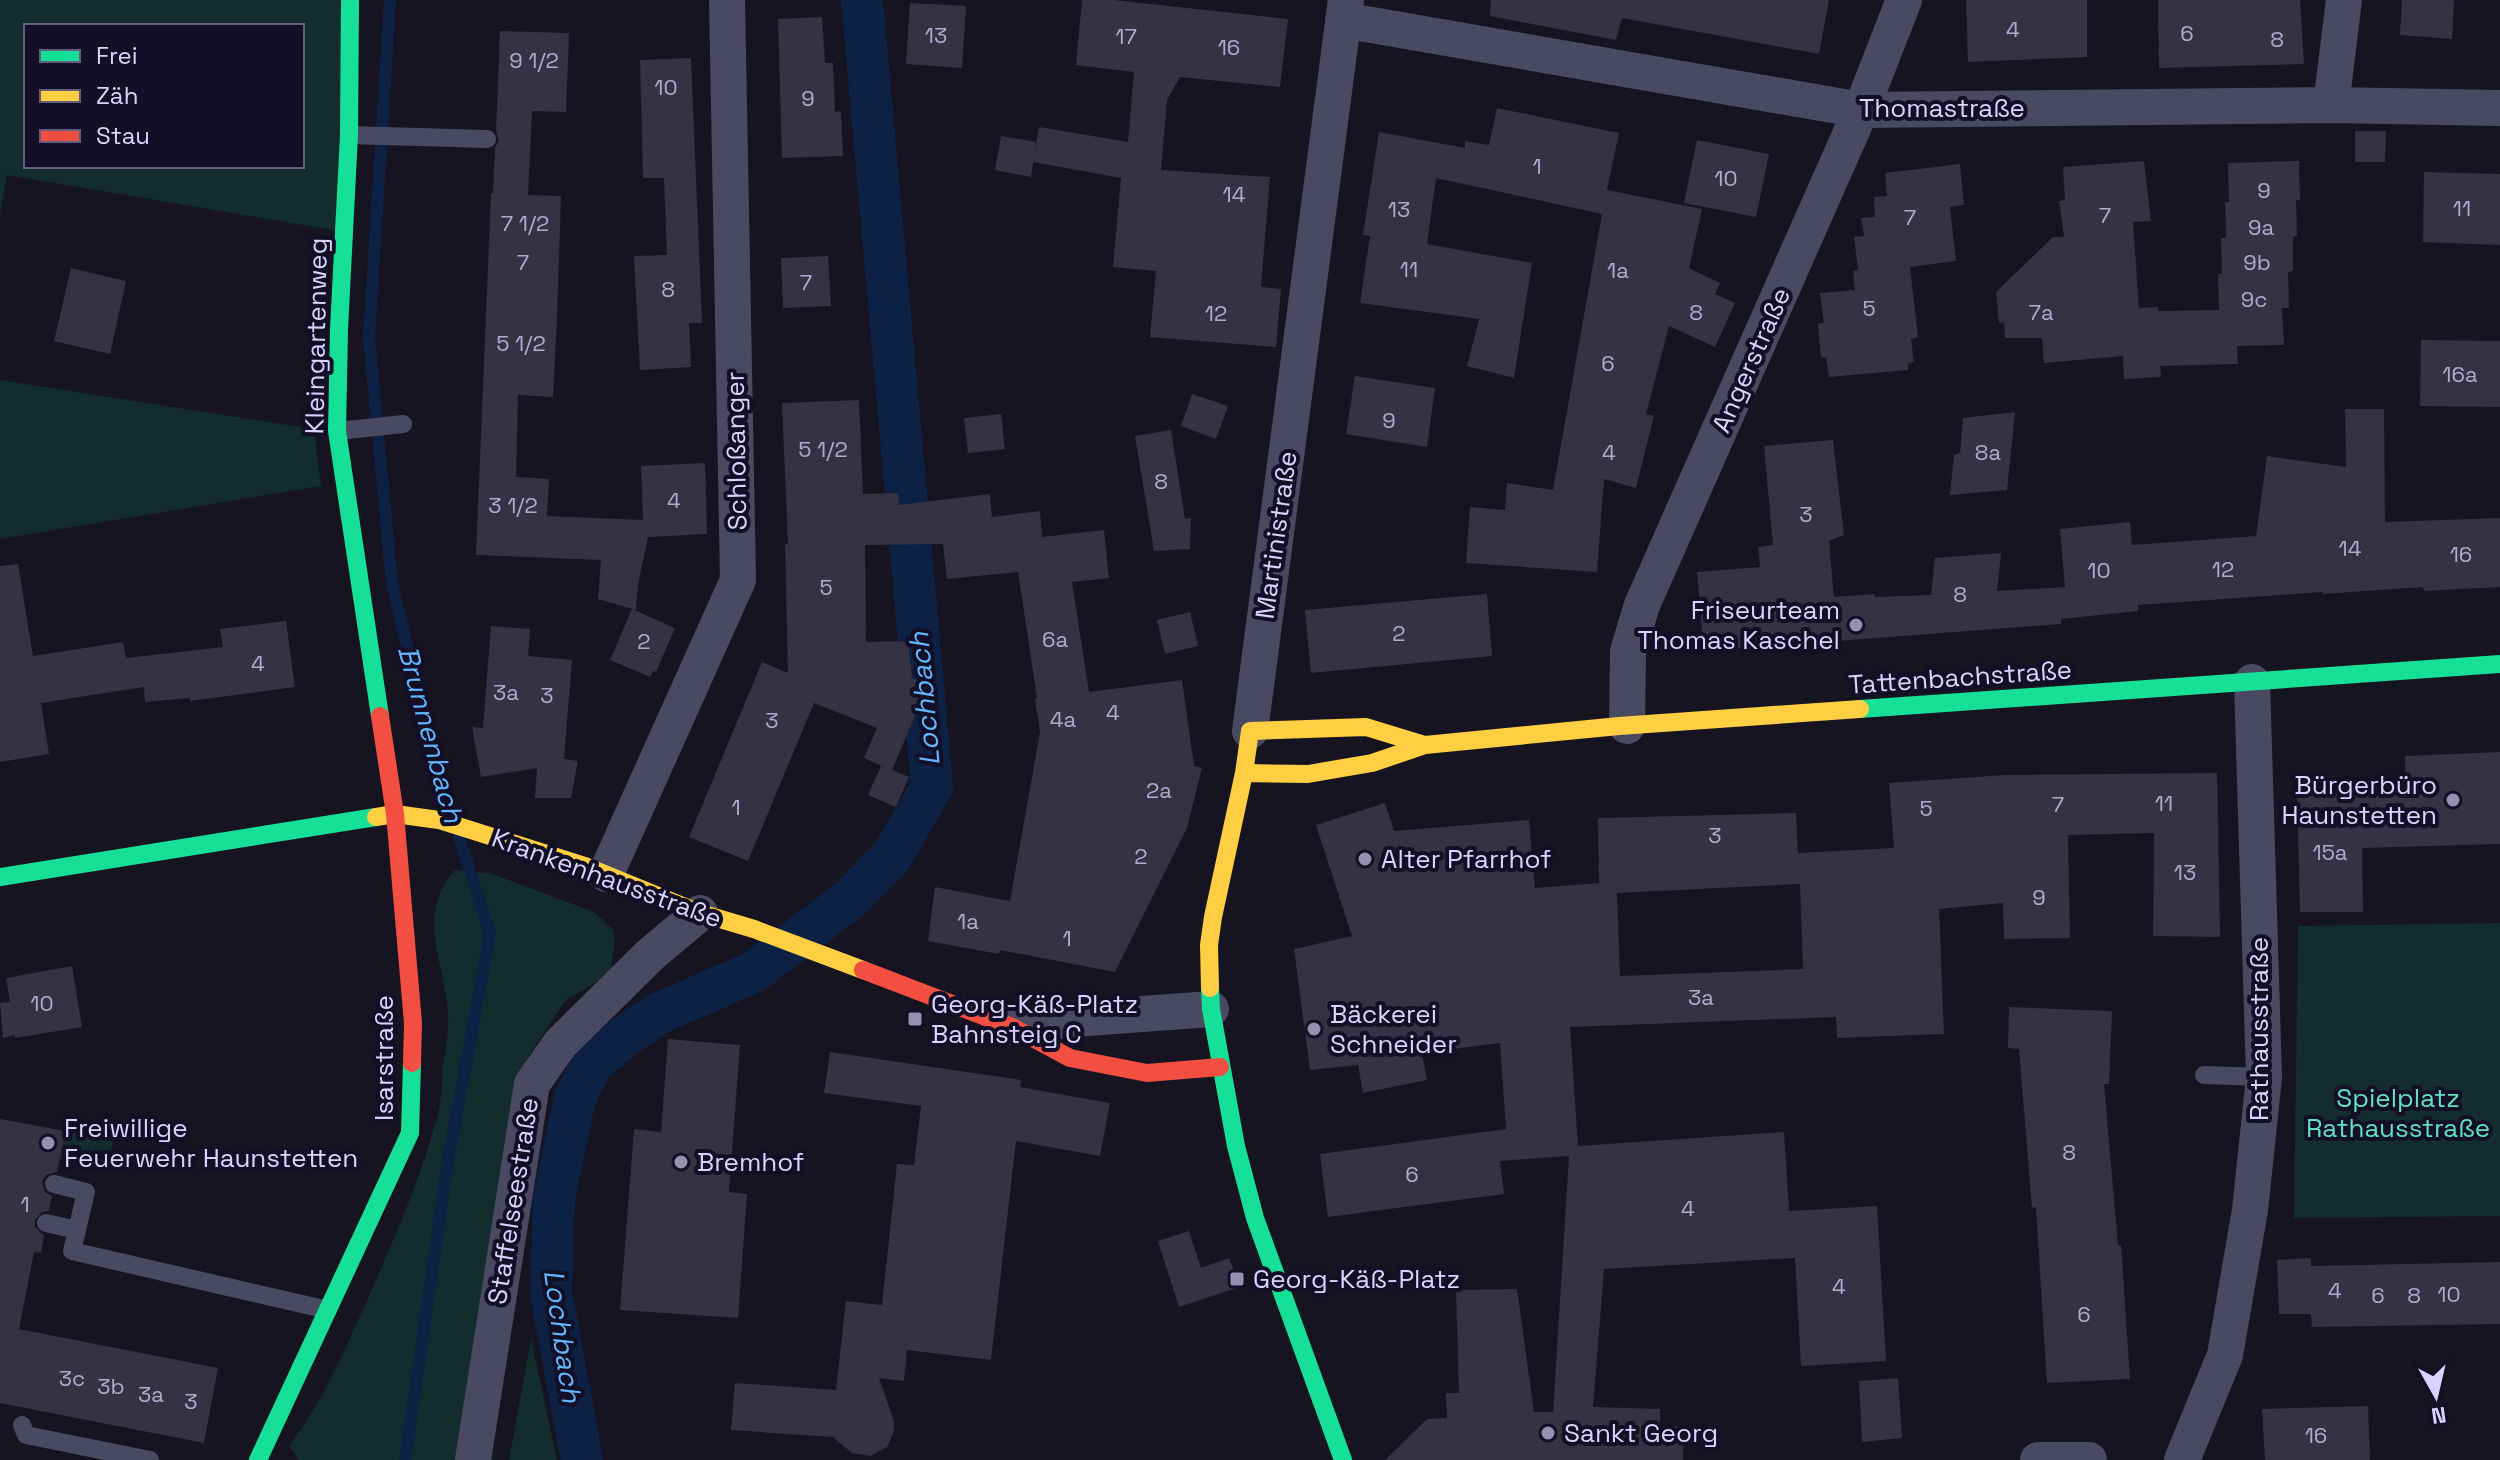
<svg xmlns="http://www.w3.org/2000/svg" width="2500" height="1460" viewBox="0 0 2500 1460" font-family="'Space Grotesk',sans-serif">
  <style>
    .green { fill: #132c2d; fill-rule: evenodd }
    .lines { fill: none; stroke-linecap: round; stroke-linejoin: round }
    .stream { stroke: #0d2144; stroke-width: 12 }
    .canal { stroke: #0d2144; stroke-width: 42 }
    .building { fill: #343243; fill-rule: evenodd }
    .lane { stroke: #4a4962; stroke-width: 18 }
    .street { stroke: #4a4962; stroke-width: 36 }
    .fast { stroke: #16e098; stroke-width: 18 }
    .slow { stroke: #ffcf43; stroke-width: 18 }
    .jam { stroke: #f24e42; stroke-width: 18 }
    .poi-dot { fill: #9591b1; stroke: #130f26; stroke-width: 3 }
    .labels { text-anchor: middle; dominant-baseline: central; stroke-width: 8; stroke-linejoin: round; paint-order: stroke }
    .number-label { font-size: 22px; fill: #b0acd0 }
    .street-label { font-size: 26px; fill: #d9d4ff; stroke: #130f26 }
    .poi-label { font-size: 26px; fill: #d9d4ff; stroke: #130f26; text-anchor: start }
    .park-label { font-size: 26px; fill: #5fe0c0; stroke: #130f26 }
    .water-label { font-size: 28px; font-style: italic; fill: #62b6ff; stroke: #130f26 }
  </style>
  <rect width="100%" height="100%" fill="#161421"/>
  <path class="green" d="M0,0H346L339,231L7,175L0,214ZM26,26H302V166H26Z
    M0,380L314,429L321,486L0,539Z
    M455,870L490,873L594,912L612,928L615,941L611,969L596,982L565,1001L526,1060L458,1460H299L289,1446C321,1405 343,1354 364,1307C392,1244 421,1180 438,1113C442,1097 442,1080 443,1064C445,1052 448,1040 448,1028C451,970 411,920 455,870Z
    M2500,923V1216L2294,1218L2298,926Z
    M65,1131L113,1142L107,1167L60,1158Z
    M531,1339L557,1460H509Z"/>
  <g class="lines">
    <path class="stream" d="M390,0L369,338L392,584L435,763L452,815
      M405,1460L448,1161L490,933L459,837"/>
    <path class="canal" d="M582,1460L551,1293L554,1199L575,1097L593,1063L624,1037L657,1014L754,972L850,899L892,856L932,787L862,0"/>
  </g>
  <path class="building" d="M1082,0H1114L1288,19L1280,87L1180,77L1167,100L1161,170L1270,177L1261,287L1281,289L1276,347L1150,337L1156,271L1113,267L1121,178L1033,162L1039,127L1128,142L1134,72L1076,65Z
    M1491,0H1829L1819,54L1622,18L1616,40L1490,16Z
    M1966,0H2087V57L1968,62Z
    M2158,0H2300L2304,64L2159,68Z
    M2402,0H2454L2452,39L2400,35Z
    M910,3L966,6L962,68L906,64Z
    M822,17L825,63H833L835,112L841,111L843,156L782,158L778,19Z
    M500,31L569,33L566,112L532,111L528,195L561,196L557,316L553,397L518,395L516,477L549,479L547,516L643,520L641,466L705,463L707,534L648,537L638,584L636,610L598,599L601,560L476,555L491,193H493L495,148L499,140L496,131Z
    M691,58L702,323H689L691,367L640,370L634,256L667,255L664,178H643L640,60Z
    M1497,108L1619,133L1607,190L1702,209L1689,268L1720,283L1715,294L1735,303L1715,347L1669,326L1646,414L1654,416L1636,488L1604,479L1597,572L1466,563L1470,507L1505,510L1507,483L1553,490L1602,214L1436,178L1427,244L1532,263L1514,378L1467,366L1479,319L1360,303L1370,236L1363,235L1379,132L1465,148V141L1489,145Z
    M2355,131H2386L2385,162H2355Z
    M1001,136L1036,142L1031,177L995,170Z
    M1697,140L1769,154L1756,217L1684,203Z
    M2144,161L2151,221L2133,222L2139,308L2158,307V311L2219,310L2218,274L2222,273L2221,238H2226L2225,202H2229L2228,163L2299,161L2300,200H2296L2297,236L2293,237V271L2288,272L2289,308H2282L2284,345L2237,346L2238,364L2160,366L2161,377L2124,379L2123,356L2044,363L2042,338H2005L2004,322L1999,323L1996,292L2053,237H2064L2059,201L2065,200L2063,167Z
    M1960,164L1964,205L1950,207L1956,261L1910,267L1918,337L1911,339L1914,362L1908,363V370L1829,377L1826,358L1821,357L1818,324L1824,323L1820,293L1855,290L1853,271L1858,270L1854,237L1864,236L1861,218L1875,217L1874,197L1887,196L1885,173Z
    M2424,172L2500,174V245L2423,242Z
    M828,256L831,306L783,308L781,258Z
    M71,268L126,281L110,354L54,341Z
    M2421,340L2500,341V407L2420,406Z
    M1355,376L1435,388L1427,447L1346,434Z
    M1192,394L1228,406L1216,439L1181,426Z
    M859,400L863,494L898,493L899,505L990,494L992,517L1040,511L1042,537L1104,530L1109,578L1072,582L1089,692L1182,680L1194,766L1202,768L1187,828L1115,972L1000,950L999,954L928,941L935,887L1010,901L1040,732L1035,699L1037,698L1018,572L947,579L943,544L865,545L866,642L908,641L912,678L928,685L892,770L909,777L896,807L868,795L881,766L889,769L864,758L877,728L814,703L748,861L689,837L762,662L788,673L785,544H788L782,403Z
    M2345,409H2384L2385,522L2500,518V587L2424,591L2423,587L2323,594V592L2138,605V611L2061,619V624L1704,651L1697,572L1760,567L1758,547L1773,545L1764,446L1833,440L1844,535L1829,541L1834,597L1874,594L1875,597L1931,595L1935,558L2001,553L1997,591L2065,587L2060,529L2130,522L2132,545L2256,536L2267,456L2346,467Z
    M2015,412L2007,490L1950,495L1954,455L1960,453L1963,418Z
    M1001,414L1005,449L968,453L964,418Z
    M1171,430L1185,519L1191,518L1190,549L1154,551L1135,436Z
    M18,564L33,656L123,642L126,658L223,647L220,629L286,621L295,687L190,701V698L145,702L144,687L41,703L49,754L0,762V566Z
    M1487,594L1492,656L1311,673L1305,610Z
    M632,609L675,628L656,672L653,671L650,677L610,660Z
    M1190,612L1198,646L1165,654L1157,620Z
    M491,626L530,629L528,656L572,660L564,759L578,761L571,798H535L537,768L481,777L472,727L483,728Z
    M2500,752V844L2362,848L2363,912H2300L2297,792L2406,789L2405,756Z
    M2217,773L2220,937L2153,936L2154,833L2068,835L2070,938L2004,939L2003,903L1939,909L1944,1034L1837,1038L1836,1017L1570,1027L1578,1146L1784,1132L1789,1211L1877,1206L1886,1361L1801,1366L1795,1258L1604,1269L1593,1407L1660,1409V1426H1684L1683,1460H1385L1427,1419L1447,1418L1446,1393H1459L1456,1290L1517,1289L1534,1412H1553L1569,1156L1500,1161L1504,1194L1328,1217L1320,1154L1506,1129L1500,1043L1422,1053L1427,1080L1363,1093L1358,1065L1310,1070L1294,949L1352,936L1316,825L1385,803L1394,831L1529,820L1535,888L1599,883L1598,818L1796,813L1798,853L1894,848L1889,783L2005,775ZM1800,884L1803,969L1620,976L1617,893Z
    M72,966L82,1027L15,1038V1035L3,1038L0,1003L10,1002L6,978Z
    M2009,1007L2112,1011L2109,1084H2104L2118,1245H2121L2130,1379L2047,1383L2036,1207L2032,1208L2019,1049L2008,1048Z
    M668,1039L740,1045L729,1192L747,1194L738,1318L620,1310L634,1129L661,1132Z
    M830,1052L1021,1080L1020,1087L1110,1103L1100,1156L1016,1141L991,1360L907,1350L904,1381L879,1378L894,1421V1431L887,1447L871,1456L852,1453L833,1437L731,1430L735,1383L836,1390L846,1301L882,1305L897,1164L914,1165L921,1106L824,1093Z
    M0,1119L65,1131L57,1172L46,1175L42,1182L45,1192L52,1196L49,1211L42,1212L35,1220V1227L44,1235L41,1253L34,1252L19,1329L218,1368L204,1443L0,1403Z
    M1189,1231L1201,1268L1229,1258L1240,1287L1179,1307L1158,1241Z
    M2311,1258V1266L2500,1262V1324L2312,1327L2311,1314H2279L2277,1260Z
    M1898,1378L1902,1438L1862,1442L1859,1381Z
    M2368,1406L2370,1460H2265L2262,1409Z"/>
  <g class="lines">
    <path class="lane" d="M349,135L487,139
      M338,431L403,424
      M2204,1075L2264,1077
      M54,1184L86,1192L77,1230
      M46,1223L77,1230L72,1251L328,1310
      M22,1425L26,1435L150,1460"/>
    <path class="street" d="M1343,20L1861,110L2331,105L2500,108
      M2331,105L2344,0
      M1627,726L1628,651L1642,605L1861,110L1904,0
      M1250,731L1346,0
      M606,874L738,580L727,0
      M1012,1027L1073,1019L1211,1009
      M473,1460L532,1084L560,1044L650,955L700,913
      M2038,1460H2089
      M2182,1460L2225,1355L2250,1210L2264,1077L2252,682"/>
    <path class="fast" d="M350,0L349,135L339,329L337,431L380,716
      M1860,709L2500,664
      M0,877L376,817
      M1210,988L1211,1009L1236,1146L1255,1218L1343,1460
      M258,1460L410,1133L412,1063"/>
    <path class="slow" d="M1244,773L1308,774L1372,763L1425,745L1619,726L1860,709
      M376,817L395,814L439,820L585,866L700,913L754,929L863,970
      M1210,988L1209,945L1213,917L1244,773L1250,731L1366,727L1425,745"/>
    <path class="jam" d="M380,716L395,814L413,1023L412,1063
      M863,970L1012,1027L1070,1058L1147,1073L1220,1067"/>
  </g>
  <g class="poi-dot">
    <circle cx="1856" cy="625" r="8"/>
    <circle cx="2453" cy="800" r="8"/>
    <circle cx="1365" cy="859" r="8"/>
    <rect x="907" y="1011" width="16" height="16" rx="4"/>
    <circle cx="1314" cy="1029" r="8"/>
    <circle cx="48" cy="1143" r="8"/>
    <circle cx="681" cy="1162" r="8"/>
    <rect x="1229" y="1271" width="16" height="16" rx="4"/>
    <circle cx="1548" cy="1433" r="8"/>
  </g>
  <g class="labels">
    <g class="number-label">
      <text x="2013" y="29">4</text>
      <text x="2187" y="33">6</text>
      <text x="936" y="35">13</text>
      <text x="1126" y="36">17</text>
      <text x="2277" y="39">8</text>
      <text x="1229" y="47">16</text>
      <text x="534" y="60">9 1/2</text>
      <text x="666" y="87">10</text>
      <text x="808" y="98">9</text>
      <text x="1537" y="166">1</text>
      <text x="1726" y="178">10</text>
      <text x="2264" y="190">9</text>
      <text x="1234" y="194">14</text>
      <text x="2462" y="208">11</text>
      <text x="1399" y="209">13</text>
      <text x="2105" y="215">7</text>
      <text x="1910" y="217">7</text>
      <text x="525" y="223">7 1/2</text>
      <text x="2261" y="227">9a</text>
      <text x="523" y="262">7</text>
      <text x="2257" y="262">9b</text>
      <text x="1409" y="269">11</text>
      <text x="1618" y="270">1a</text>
      <text x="806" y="282">7</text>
      <text x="668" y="289">8</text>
      <text x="2254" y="299">9c</text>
      <text x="1869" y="308">5</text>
      <text x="1696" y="312">8</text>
      <text x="2041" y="312">7a</text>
      <text x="1216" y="313">12</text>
      <text x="521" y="343">5 1/2</text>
      <text x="1608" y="363">6</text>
      <text x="2460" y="374">16a</text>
      <text x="1389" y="420">9</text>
      <text x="823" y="449">5 1/2</text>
      <text x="1609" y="452">4</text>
      <text x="1988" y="452">8a</text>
      <text x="1161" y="481">8</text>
      <text x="674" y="500">4</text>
      <text x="513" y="505">3 1/2</text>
      <text x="1806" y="514">3</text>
      <text x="2350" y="548">14</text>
      <text x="2461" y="554">16</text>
      <text x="2223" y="569">12</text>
      <text x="2099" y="570">10</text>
      <text x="826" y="587">5</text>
      <text x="1960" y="594">8</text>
      <text x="1399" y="633">2</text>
      <text x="1055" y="639">6a</text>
      <text x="644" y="641">2</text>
      <text x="258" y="663">4</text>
      <text x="506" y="692">3a</text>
      <text x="547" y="695">3</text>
      <text x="1113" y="712">4</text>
      <text x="1063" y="719">4a</text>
      <text x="772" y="720">3</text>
      <text x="1159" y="790">2a</text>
      <text x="2164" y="803">11</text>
      <text x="2058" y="804">7</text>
      <text x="736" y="807">1</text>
      <text x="1926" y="808">5</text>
      <text x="1715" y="835">3</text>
      <text x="2330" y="852">15a</text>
      <text x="1141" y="856">2</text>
      <text x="2185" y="872">13</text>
      <text x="2039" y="897">9</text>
      <text x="968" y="921">1a</text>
      <text x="1067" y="938">1</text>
      <text x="1701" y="997">3a</text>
      <text x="42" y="1003">10</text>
      <text x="2069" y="1152">8</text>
      <text x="1412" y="1174">6</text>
      <text x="25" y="1204">1</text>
      <text x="1688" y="1208">4</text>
      <text x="1839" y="1286">4</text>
      <text x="2335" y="1290">4</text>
      <text x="2449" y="1294">10</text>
      <text x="2378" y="1295">6</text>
      <text x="2414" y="1295">8</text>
      <text x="2084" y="1314">6</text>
      <text x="72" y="1378">3c</text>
      <text x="111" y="1386">3b</text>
      <text x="151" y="1394">3a</text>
      <text x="191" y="1401">3</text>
      <text x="2316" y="1435">16</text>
    </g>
    <g class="street-label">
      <text x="1942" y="108">Thomastraße</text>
      <text transform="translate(316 336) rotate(-89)">Kleingartenweg</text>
      <text transform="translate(1751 360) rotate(-66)">Angerstraße</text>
      <text transform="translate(736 451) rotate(-91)">Schloßanger</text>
      <text transform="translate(1276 535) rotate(-82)">Martinistraße</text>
      <text transform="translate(1960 677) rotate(-4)">Tattenbachstraße</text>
      <text transform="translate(607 878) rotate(20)">Krankenhausstraße</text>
      <text transform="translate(2259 1029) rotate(-90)">Rathausstraße</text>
      <text transform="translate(384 1058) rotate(-90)">Isarstraße</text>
      <text transform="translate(513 1201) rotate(-81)">Staffelseestraße</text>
    </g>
    <g class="poi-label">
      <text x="1840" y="610" text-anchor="end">Friseurteam<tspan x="1840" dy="30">Thomas Kaschel</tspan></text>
      <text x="2437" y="785" text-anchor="end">Bürgerbüro<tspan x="2437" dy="30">Haunstetten</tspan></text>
      <text x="1381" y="859">Alter Pfarrhof</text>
      <text x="931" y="1004">Georg-Käß-Platz<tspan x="931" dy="30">Bahnsteig C</tspan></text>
      <text x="1330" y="1014">Bäckerei<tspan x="1330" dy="30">Schneider</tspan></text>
      <text x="64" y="1128">Freiwillige<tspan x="64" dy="30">Feuerwehr Haunstetten</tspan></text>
      <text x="697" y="1162">Bremhof</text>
      <text x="1253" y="1279">Georg-Käß-Platz</text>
      <text x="1564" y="1433">Sankt Georg</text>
    </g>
    <g class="park-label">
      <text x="2398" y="1098">Spielplatz<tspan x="2398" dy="30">Rathausstraße</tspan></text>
    </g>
    <g class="water-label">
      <text transform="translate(924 699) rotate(-95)">Lochbach</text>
      <text transform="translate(431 734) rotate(75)">Brunnenbach</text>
      <text transform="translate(563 1336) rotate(82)">Lochbach</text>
    </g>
  </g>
  <rect x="24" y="24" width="280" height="144" fill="#130f26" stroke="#625e7d" stroke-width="2"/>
  <rect x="40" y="50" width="40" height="12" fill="#16e098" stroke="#625e7d" stroke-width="2"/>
  <text x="96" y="64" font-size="24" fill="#d9d4ff">Frei</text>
  <rect x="40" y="90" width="40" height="12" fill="#ffcf43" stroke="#625e7d" stroke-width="2"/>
  <text x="96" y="104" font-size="24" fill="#d9d4ff">Zäh</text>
  <rect x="40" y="130" width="40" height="12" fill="#f24e42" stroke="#625e7d" stroke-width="2"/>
  <text x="96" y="144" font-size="24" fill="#d9d4ff">Stau</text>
  <g transform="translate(2436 1396) rotate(172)" stroke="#130f26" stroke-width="6" paint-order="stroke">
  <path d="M0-6L14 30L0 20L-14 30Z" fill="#d9d4ff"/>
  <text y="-12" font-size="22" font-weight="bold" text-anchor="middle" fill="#d9d4ff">N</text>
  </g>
</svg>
